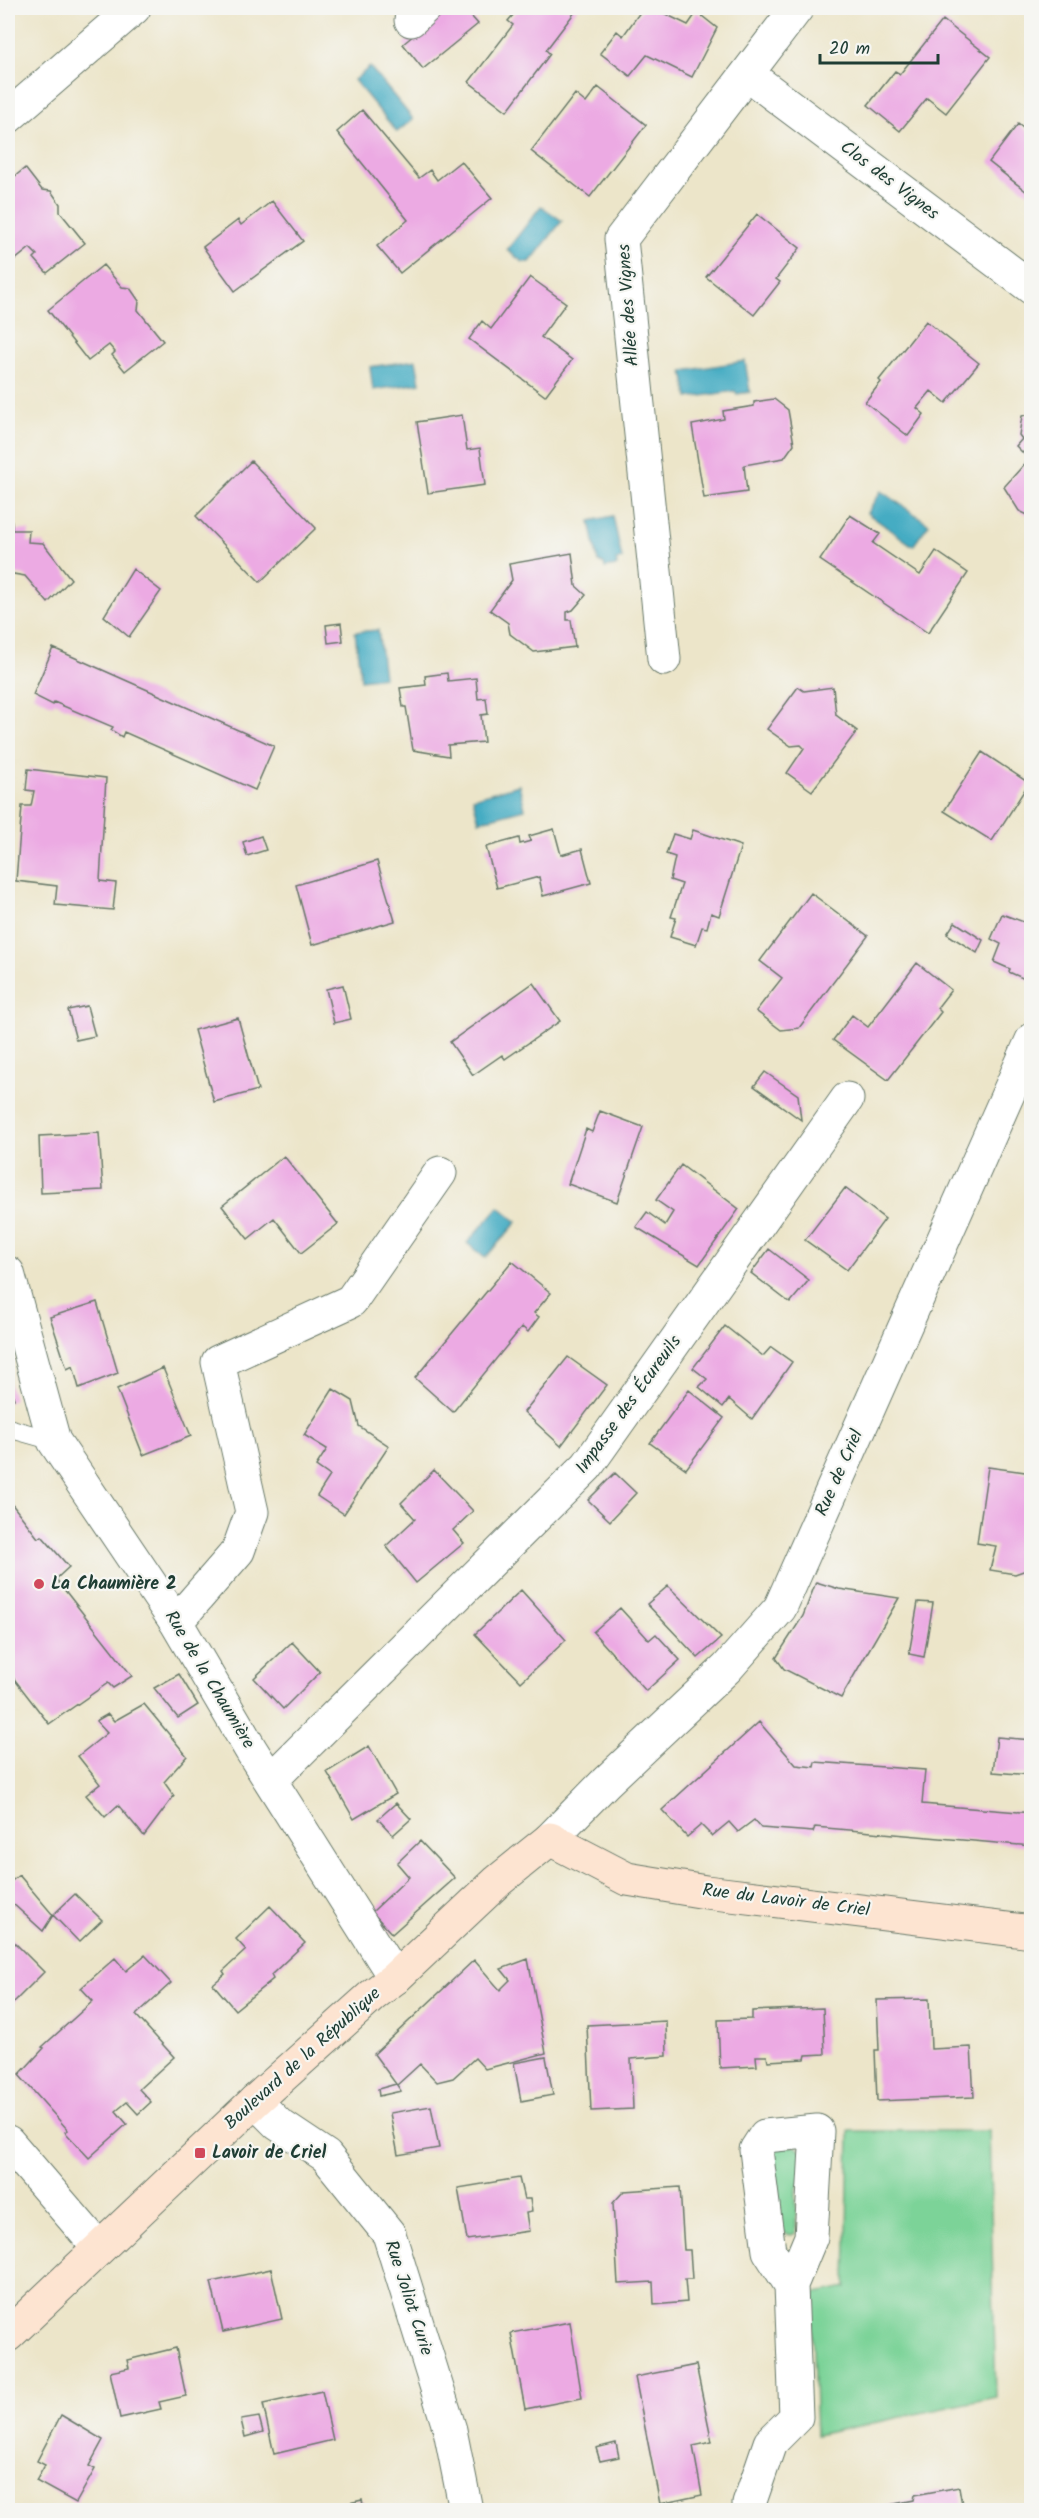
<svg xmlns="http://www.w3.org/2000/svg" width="1039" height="2518" viewBox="0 0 1039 2518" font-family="Kalam,sans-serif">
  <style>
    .green { fill: #7cd398; stroke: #4e8866; stroke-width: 1.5 }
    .water { fill: #44acc3; stroke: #32747c; stroke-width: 1.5 }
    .building { fill: #ecaae3 }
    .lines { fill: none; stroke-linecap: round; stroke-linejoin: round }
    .lane-casing { stroke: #677868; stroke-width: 20 }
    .street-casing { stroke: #677868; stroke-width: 35 }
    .secondary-casing { stroke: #677868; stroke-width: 35 }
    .lane { stroke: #fff; stroke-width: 18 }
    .street { stroke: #fff; stroke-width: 33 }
    .secondary { stroke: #fde4d1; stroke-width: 33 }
    .poi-dot { fill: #d1495b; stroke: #f6f6f2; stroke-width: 2 }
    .labels { text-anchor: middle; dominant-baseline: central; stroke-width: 4.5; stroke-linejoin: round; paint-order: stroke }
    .street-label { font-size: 18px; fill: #1f3d34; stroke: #f6f6f2 }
    .poi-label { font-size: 18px; font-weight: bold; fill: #1f3d34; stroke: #f6f6f2; text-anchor: start }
  </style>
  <rect width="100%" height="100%" fill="#f6f6f2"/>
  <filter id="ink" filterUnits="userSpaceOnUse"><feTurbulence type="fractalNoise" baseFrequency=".0167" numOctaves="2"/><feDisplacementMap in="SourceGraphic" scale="12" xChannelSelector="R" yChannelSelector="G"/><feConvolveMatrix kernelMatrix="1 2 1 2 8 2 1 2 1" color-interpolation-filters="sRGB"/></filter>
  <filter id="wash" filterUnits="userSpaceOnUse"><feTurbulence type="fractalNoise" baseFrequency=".008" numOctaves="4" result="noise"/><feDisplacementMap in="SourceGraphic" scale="24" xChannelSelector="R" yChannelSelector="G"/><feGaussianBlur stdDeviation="1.35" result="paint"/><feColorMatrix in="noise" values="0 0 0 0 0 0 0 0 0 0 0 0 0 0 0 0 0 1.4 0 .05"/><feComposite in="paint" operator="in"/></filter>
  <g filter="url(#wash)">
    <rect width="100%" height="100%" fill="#ece5c9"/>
    <path class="green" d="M849,2131H989L996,2397L816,2435L811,2294L846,2287Z
      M795,2146L803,2152L805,2170L796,2191V2233L791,2235L784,2233L780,2225L771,2148Z"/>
    <path class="water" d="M370,67L413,119L397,132L354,80Z
      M541,206L562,221L530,262H523L507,250Z
      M416,360L420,383L373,390L370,367Z
      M745,361L750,392L737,394L735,391L688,398L683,371Z
      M881,491L929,524L913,546L867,513Z
      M613,516L622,559L616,560L617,566L605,568L604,563L598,562L590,521Z
      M378,630L384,677L361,680L355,632Z
      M519,785L525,809L479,821L473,798Z
      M499,1207L517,1222L485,1258L467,1243Z"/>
    <g id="blocks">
      <path class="building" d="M447,8H464L478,24L423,69L403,44Z
        M519,8H578L546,50L550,54L507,111L469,82L513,25L508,21Z
        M643,8H653L688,25L697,12L717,28L692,77L647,55L630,76L600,53L617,31L623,36Z
        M943,20L990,57L946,113L927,98L900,131L868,105L895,71L900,74Z
        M598,87L646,125L590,197L531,151L575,94L586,103Z
        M362,110L419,178L430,170L437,180L461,161L492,198L400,273L377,246L408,220L337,132Z
        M1018,124L1032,135V196L989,162Z
        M25,168L42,190L51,191L60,204V212L85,243L47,273L34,258L37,255L30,248L10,264L8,260V182Z
        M272,201L303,241L235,291L203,247L238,220L241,225Z
        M757,214L800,248L776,279L780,282L754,315L706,277Z
        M103,265L122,287L130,288L139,301L138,310L163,341L125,371L112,355L115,352L109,345L88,361L48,310Z
        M530,277L566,303L541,337L572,360L545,396L469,339L482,321L491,329Z
        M926,321L979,363L946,403L931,391L917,408L924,414L908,436L865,402L881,382L879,380Z
        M774,399L788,410L794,444L784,458L744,465L747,492L704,498L692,425L724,419L723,411L754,406V402Z
        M1032,413V517L1019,511L1004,487L1029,459L1016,446L1022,439L1019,435L1022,416Z
        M462,415L467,450L480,448L485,485L428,493L417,422Z
        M251,461L316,528L260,582L196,516Z
        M850,515L880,534L873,543L920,575L936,551L968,573L928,633L820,560Z
        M8,521L12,522V530H29L28,542L43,543L71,579L48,603L25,576L8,573Z
        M572,553L576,586L586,595L573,610L567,612V620H571L575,647L534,652L510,634L508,623L490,610L512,580L509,564Z
        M133,569L161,591L129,637L104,616Z
        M341,623L343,641L328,643L326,625Z
        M53,648L274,746L255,790L124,732L122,737L111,730L113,727L54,702L53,705L33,695Z
        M447,673L448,681L476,678L478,699L486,698L488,714L481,715L484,742L448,745L449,756L413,750L406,707H403L400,688L426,685L425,676Z
        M798,687L804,691L833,687L836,715L857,731L812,791L787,773L804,748L801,745L791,746L767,729Z
        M982,752L1029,783L992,841L944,811Z
        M28,769L106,778L100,881L116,883L113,910L55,905L57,886L16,881L22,806H31L34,791L26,790Z
        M554,829L561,855L582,849L591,883L543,896L539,877L497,888L486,847L519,838L520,844L531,841L529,836Z
        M693,830L741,846L719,916L711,913L707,928L702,927L696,945L670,937L676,918L671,917L682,884L670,880L675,857L666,854L673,834L690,839Z
        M261,836L266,850L247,856L243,842Z
        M377,861L395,921L312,945L296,885Z
        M811,893L868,936L799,1028L781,1030L756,1011L782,978L760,961Z
        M1002,914L1032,925V974L1029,981L1009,972L1010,969L994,962L1001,944L991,939Z
        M955,922L983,940L977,953L947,934Z
        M917,963L951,990L937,1008L941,1012L888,1080L833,1040L852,1015L868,1027Z
        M533,983L560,1021L505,1059L502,1055L473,1075L450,1042Z
        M343,985L351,1019L334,1023L326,989Z
        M87,1006L95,1036L76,1040L68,1010Z
        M238,1018L258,1090L214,1102L194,1030Z
        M765,1072L798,1095L801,1120L754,1086Z
        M600,1111L643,1127L617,1202L568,1184L586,1129L592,1132Z
        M99,1133L103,1190L41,1193L39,1136Z
        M284,1156L338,1224L301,1253L274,1218L248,1239L222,1206Z
        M681,1165L739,1209L699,1265L636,1227L647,1212L665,1225L673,1212L656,1200Z
        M845,1188L885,1219L847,1270L805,1240Z
        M769,1249L809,1280L790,1303L751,1273Z
        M512,1261L551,1293L534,1313L539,1317L528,1332L522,1327L453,1412L415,1378Z
        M97,1302L118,1373L79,1388L73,1366L67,1369L50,1317Z
        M725,1326L763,1356L771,1347L792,1362L752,1419L729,1399L723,1407L699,1387L707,1379L693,1368Z
        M568,1357L607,1385L561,1446L524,1412Z
        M163,1368L191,1436L143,1455L117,1389Z
        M8,1380L14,1399L8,1403Z
        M333,1389L353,1401L359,1426L389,1446L344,1514L317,1496L330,1476L316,1466L327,1449L304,1435Z
        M689,1390L724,1418L686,1469L650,1443Z
        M988,1467L1032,1473V1568L1015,1574L990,1570L996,1546L977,1543Z
        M434,1470L473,1511L453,1530L464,1543L416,1583L386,1546L415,1519L401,1503Z
        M615,1473L636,1493L610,1521L588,1500Z
        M8,1499L38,1538L42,1536L69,1567L56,1579L132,1676L113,1688L108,1683L49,1724L8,1671Z
        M816,1582L839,1589L899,1598L841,1698L784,1669L776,1658L803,1616Z
        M668,1586L721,1638L698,1658L647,1604Z
        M521,1590L566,1640L521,1682L475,1634Z
        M918,1602L933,1603L924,1657L909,1654Z
        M620,1608L649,1640L656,1634L680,1660L646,1691L593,1632Z
        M292,1642L320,1672L283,1709L254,1678Z
        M179,1674L198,1705L178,1718L154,1688Z
        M144,1704L187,1756L164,1782L174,1796L144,1836L118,1805L105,1817L86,1795L100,1784L78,1756L107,1733L96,1721L108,1714L114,1721Z
        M759,1722L796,1765L814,1767L815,1762L925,1770L922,1804L1032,1813V1846L815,1827L813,1832L761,1828L754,1820L738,1832L729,1822L712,1836L701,1825L687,1837L662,1810Z
        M997,1737L1032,1740V1775L993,1772Z
        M369,1746L396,1794L354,1819L327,1772Z
        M396,1803L411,1819L393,1835L378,1819Z
        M420,1841L455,1878L392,1934L372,1912L409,1877L397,1863Z
        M19,1875L53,1915L43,1931L11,1902L8,1905V1884Z
        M75,1894L102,1920L79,1942L53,1915Z
        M270,1906L305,1943L271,1975L273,1979L235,2010L213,1984L225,1974L223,1971L246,1950L236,1939Z
        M8,1936L44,1972L8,2008Z
        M145,1955L171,1983L136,2015L174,2057L139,2089L151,2102L138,2114L127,2102L116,2111L127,2124L89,2158L65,2132L68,2130L19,2075L44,2048L42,2047L93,2001L81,1988L115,1958L126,1971Z
        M528,1959L546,2053L485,2069L475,2058L453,2078L437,2082L420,2064L397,2085L401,2091L379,2096L378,2089L396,2084L374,2054L474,1960L500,1990L510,1980L501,1969Z
        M929,1999L931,2049L971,2047L974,2097L877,2101L875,2050H879L877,2000Z
        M823,2008L825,2054L806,2055L805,2059L768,2061L767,2056H756L757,2066L720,2068L718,2020L752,2019V2011Z
        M666,2021L667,2056L631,2059L633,2109L591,2111L587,2025Z
        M546,2057L553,2095L521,2101L514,2063Z
        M431,2106L439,2148L398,2155L390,2113Z
        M519,2178L524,2199H530L532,2212L526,2213L529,2231L467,2240L458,2188Z
        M680,2187L684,2250H690L692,2279H685L687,2302L654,2305L653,2282L618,2284L613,2203L624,2191Z
        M271,2269L282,2319L223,2332L211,2282Z
        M570,2322L582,2398L525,2409L511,2333Z
        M176,2348L186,2396L159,2402L161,2409L120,2418L110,2372L129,2368L127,2360Z
        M696,2365L712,2442L693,2446L702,2495L660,2504L635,2377Z
        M322,2391L333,2440L274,2454L263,2404Z
        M61,2415L103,2440L89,2466L95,2469L76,2503L36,2481L45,2465L37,2461Z
        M259,2417L263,2432L245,2437L241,2420Z
        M616,2443L619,2457L600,2461L596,2448Z
        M959,2487L963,2510H865L914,2500L915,2495Z
        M362,2500L364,2510H320Z"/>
    </g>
  </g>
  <g filter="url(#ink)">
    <use href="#blocks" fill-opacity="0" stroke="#677868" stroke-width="1.5"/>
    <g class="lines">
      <defs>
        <path id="lane" d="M8,1428L54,1441"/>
        <path id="street" d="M411,20L424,8
          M747,74L1032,288
          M8,117L134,8
          M664,659L621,239L797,8
          M8,1273L54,1441L176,1622L251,1750L395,1978
          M176,1622L238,1551L252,1512L218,1362L351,1301L440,1173
          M271,1780L587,1466L847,1099
          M550,1839L606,1782L727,1668L780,1608L1032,1040
          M255,2101L278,2124L326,2156L389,2234L450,2430L466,2510
          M8,2142L99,2248
          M750,2510L749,2504L770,2443L796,2417L791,2285L811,2237L817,2131L765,2136L756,2150L769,2251L791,2285"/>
        <path id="secondary" d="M8,2335L255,2101L373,1995L395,1978L498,1881L550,1839L627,1879L706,1892L1032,1932"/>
      </defs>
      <use href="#lane" class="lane-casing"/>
      <use href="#street" class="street-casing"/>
      <use href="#secondary" class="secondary-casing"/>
      <use href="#lane" class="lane"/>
      <use href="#street" class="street"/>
      <use href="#secondary" class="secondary"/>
    </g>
  </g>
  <g class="poi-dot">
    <circle cx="39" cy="1584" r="6"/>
    <rect x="194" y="2147" width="12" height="12" rx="3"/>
  </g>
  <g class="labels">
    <g class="street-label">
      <text transform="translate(889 181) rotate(37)">Clos des Vignes</text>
      <text transform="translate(629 305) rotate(-94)">Allée des Vignes</text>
      <text transform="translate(629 1405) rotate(-54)">Impasse des Écureuils</text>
      <text transform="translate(840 1473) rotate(-66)">Rue de Criel</text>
      <text transform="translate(209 1680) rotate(59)">Rue de la Chaumière</text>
      <text transform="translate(786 1901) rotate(7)">Rue du Lavoir de Criel</text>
      <text transform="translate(303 2059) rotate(-42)">Boulevard de la République</text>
      <text transform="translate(408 2298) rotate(72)">Rue Joliot Curie</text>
    </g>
    <g class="poi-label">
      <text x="51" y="1584">La Chaumière 2</text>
      <text x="212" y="2153">Lavoir de Criel</text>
    </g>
  </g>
  <rect width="1039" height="2518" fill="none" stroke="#f6f6f2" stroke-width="30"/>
  <path d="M820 54v9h118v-9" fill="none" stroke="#1f3d34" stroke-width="3"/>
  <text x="829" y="54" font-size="18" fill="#1f3d34" stroke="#f6f6f2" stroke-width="4.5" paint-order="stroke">20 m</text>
</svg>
